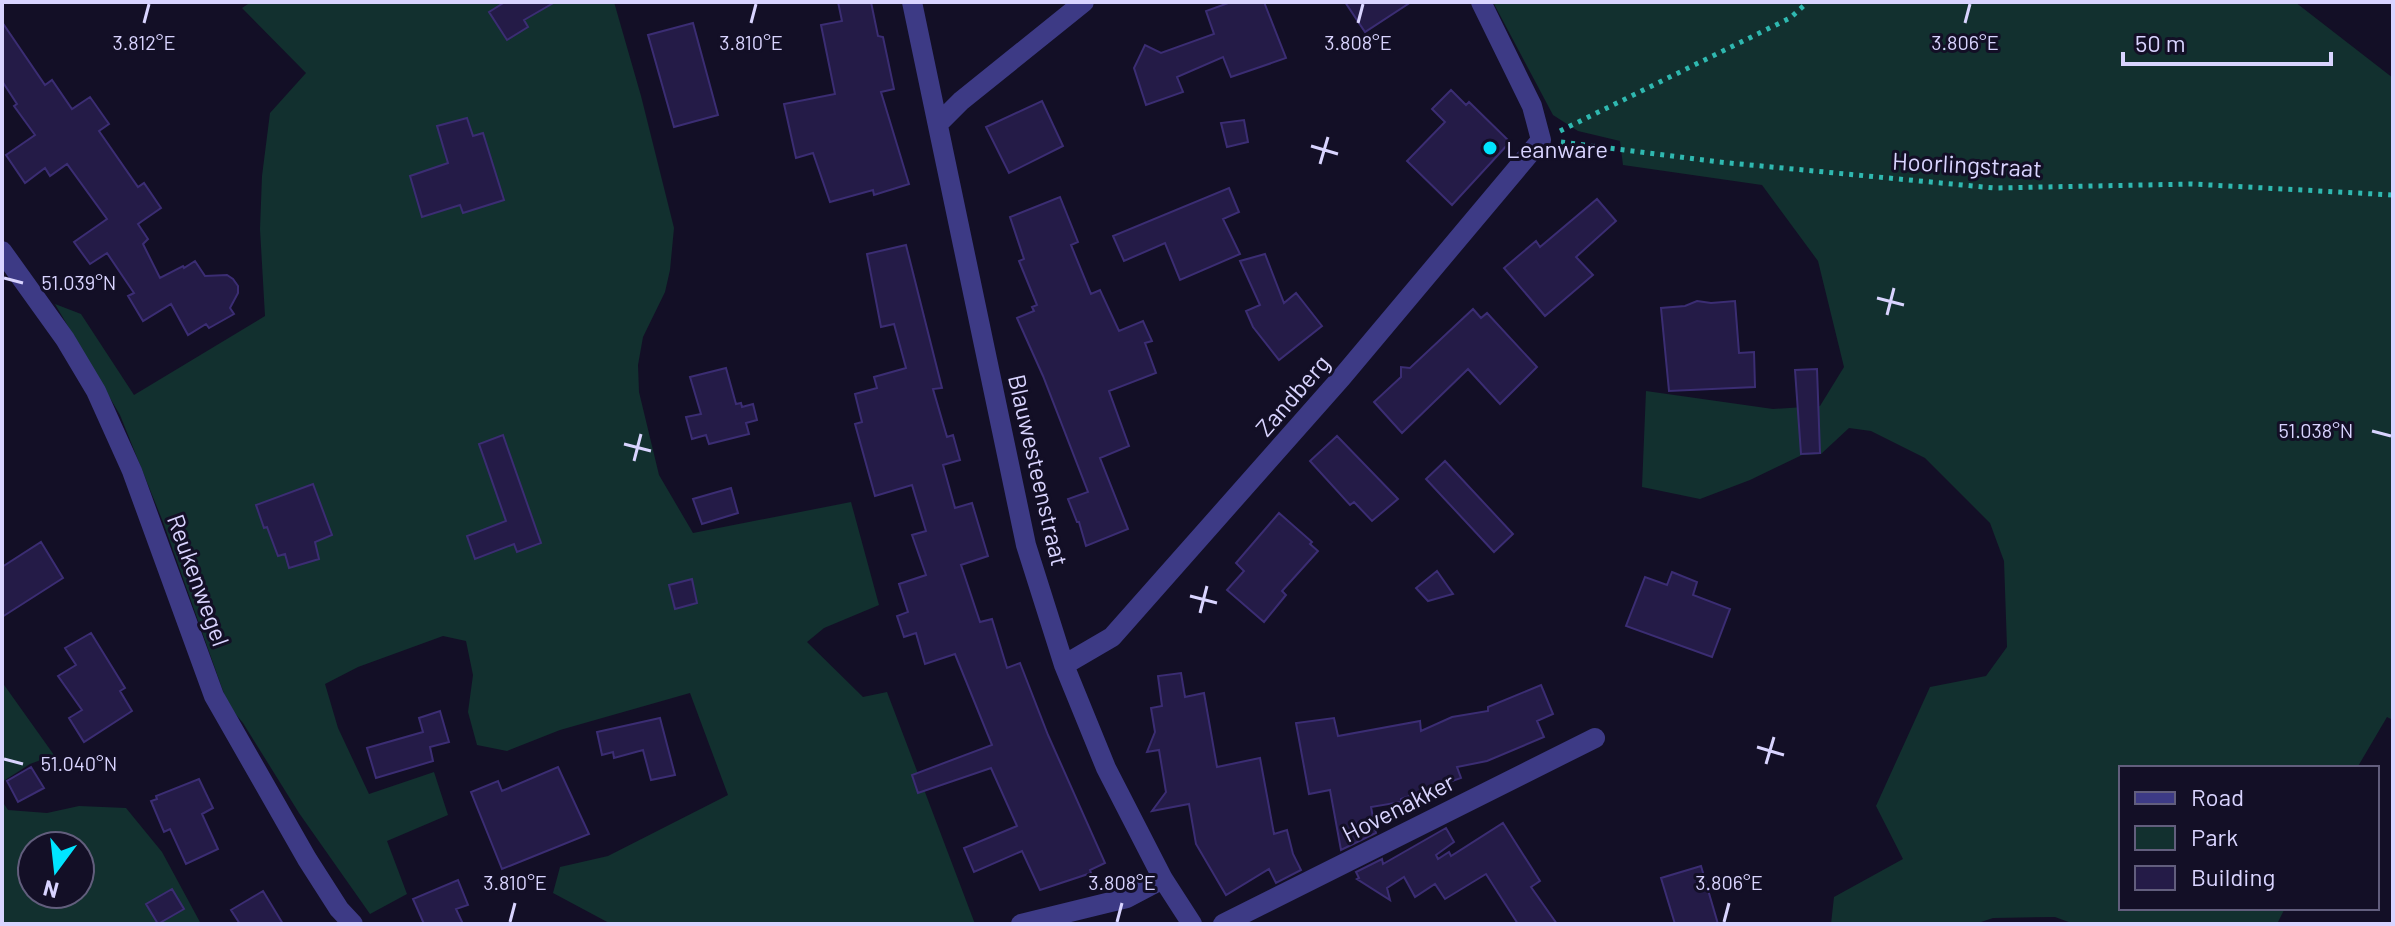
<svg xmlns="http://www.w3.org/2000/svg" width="2395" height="926" viewBox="0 0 2395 926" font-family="Barlow,sans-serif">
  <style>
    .green { fill: #12302f; fill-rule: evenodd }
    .building { fill: #241b47; stroke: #3b2d73; stroke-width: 2 }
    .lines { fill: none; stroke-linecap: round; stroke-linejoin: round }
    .path { stroke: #2fb8b0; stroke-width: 5; stroke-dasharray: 4 6; stroke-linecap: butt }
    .street { stroke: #3d3a85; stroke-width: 20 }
    .ticks { fill: none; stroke: #d9d4ff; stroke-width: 3 }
    .poi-dot { fill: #00e5ff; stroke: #130f26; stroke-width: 3 }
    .labels { text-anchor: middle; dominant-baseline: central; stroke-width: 6; stroke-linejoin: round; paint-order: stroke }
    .poi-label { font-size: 24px; fill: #d9d4ff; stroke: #130f26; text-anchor: start }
    .street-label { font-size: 24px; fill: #d9d4ff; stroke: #130f26 }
    .ticks-label { font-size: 20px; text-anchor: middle; fill: #d9d4ff; stroke: #130f26; stroke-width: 6; stroke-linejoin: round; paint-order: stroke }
  </style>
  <rect width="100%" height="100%" fill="#130f26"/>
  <path class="green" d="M251,2H614L641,96L674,228L670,270L665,292L643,337L638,365L639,392L659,475L693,533L851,502L879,605L824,628L807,642L863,697L887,692L975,924H611L553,893L560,867L608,856L728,795L690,693L560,730L507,751L477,745L468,712L473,675L466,641L443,636L358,667L325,684L338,728L369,794L434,772L448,815L387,841L407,894L370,914L299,813L243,723L228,705L163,522L120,415L55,304L81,314L134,395L265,316L260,229L262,176L270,113L306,73L242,8Z
    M1493,2H2295L2393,78V720L2387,717L2357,768H2121V908H2285L2277,924H2074L2055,917L1993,918L1975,924H1831L1834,897L1903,859L1876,806L1930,687L1986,676L2007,647L2004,561L1990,523L1925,458L1871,431L1849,428L1821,454L1802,455L1750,480L1700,499L1642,487L1646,391L1773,409L1820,406L1844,367L1818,261L1762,185L1623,165L1620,141L1578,131L1553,115Z
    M2,682L54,755L30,764L2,782Z
    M2,801L8,810L47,813L79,806L126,808L162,852L201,924H2ZM32,846H80V894H32Z"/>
  <path class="building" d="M505,2H555L524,20L528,27L507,40L489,12Z
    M838,2H871L878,36L883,37L894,89L881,92L909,184L874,195L873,190L830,202L813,153L796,158L784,104L835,94L821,25L842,21Z
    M1231,2H1264L1286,58L1231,77L1223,57L1177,77L1183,92L1146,105L1134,68L1145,45L1161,53L1214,34L1206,11Z
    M1345,2H1411L1365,32Z
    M2,22L45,85L52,80L72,109L90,97L109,124L99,131L138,187L144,183L161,208L138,224L148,239L143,244L160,278L183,266L184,268L195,261L205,276L227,275L233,279L238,286V293L230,308L234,314L209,328L206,324L188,335L171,304L143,321L128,296L134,293L107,253L90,264L74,242L107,219L67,164L50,176L45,168L25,183L6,155L35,135L14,106L17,104L2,81Z
    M693,23L718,115L674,127L648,35Z
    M1451,90L1466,105L1469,102L1510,142L1452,205L1407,161L1445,122L1432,109Z
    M1042,101L1063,146L1009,173L986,127Z
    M467,118L473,136L483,133L504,200L463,213L460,205L422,217L410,176L448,163L437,126Z
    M1244,120L1248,142L1227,147L1221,123Z
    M1229,188L1239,212L1223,219L1240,254L1180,280L1165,243L1124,261L1113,236Z
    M1060,197L1078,242L1071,245L1091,294L1100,290L1119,331L1143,321L1152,341L1145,343L1156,373L1109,391L1129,446L1100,458L1128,529L1086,546L1079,522H1077L1068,499L1088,492L1043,376L1017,318L1034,311L1032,307L1037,305L1019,261L1024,259L1010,217Z
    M1597,199L1616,221L1576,257L1593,275L1545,316L1504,268L1536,241L1540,247Z
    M906,245L942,388L933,389L947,437L953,435L960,460L943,465L955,508L972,503L988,556L961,565L980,622L992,619L1007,668L1020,663L1048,735L1105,863L1090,870L1091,873L1040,890L1022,851L974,872L964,848L1017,826L991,768L918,793L912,775L992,745L955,654L925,664L916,633L904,637L897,616L908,612L899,584L926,575L912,535L926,531L912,485L875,496L855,424L862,422L855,394L877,388L874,377L906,368L894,324L881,327L867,254Z
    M1265,254L1284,303L1296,293L1322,326L1279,360L1253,327L1246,311L1260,305L1240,261Z
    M1697,301L1711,303L1735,301L1739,353L1754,352L1755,387L1669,391L1661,308L1685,306Z
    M1473,309L1481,318L1487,313L1537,367L1500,404L1468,369L1402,433L1374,402L1401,377V367L1410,368Z
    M726,368L736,404L741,403L742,407L753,404L757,420L746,423L749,434L709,444L706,435L692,439L686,417L701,414L690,377Z
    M1817,369L1820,453L1801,454L1795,370Z
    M503,435L541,543L517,552L514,544L475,559L467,536L506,521L479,444Z
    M1337,436L1398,499L1372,521L1354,502L1350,505L1310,461Z
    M1445,461L1513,534L1494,552L1426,479Z
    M313,484L332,535L315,542L319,559L289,568L285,554L278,556L267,527L264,528L256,505Z
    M731,488L738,513L702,524L693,499Z
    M1279,513L1312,542L1310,544L1318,551L1282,591L1286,595L1264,622L1227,590L1244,571L1236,563Z
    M41,542L63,578L2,617V567Z
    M1437,571L1453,594L1428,601L1416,588Z
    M1672,572L1697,582L1693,595L1730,609L1712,657L1626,626L1645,577L1667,585Z
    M692,579L697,603L675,609L669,585Z
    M91,633L125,688L120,691L132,711L84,742L69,718L82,710L58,676L76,665L65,648Z
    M1181,673L1185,697L1204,693L1217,767L1260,758L1274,834L1287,830L1293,854L1301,870L1276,883L1269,869L1226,895L1196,844L1189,804L1152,811L1166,792L1159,750L1147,752L1155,732L1151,708L1162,706L1158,676Z
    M1541,685L1553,714L1537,721L1544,737L1487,761L1457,767L1461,778L1401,799V802L1371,807L1376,833L1341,850L1330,790L1309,794L1296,723L1334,718L1338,736L1420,721L1421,731L1452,717L1488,711V707Z
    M440,711L449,742L430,747L433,761L376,778L367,748L423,732L419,718Z
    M660,718L675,775L651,780L643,750L614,758L613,752L602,755L597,732Z
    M31,767L44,788L18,802L7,781Z
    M558,767L589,834L502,869L471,792L498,781L502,791Z
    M199,779L213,808L202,814L218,849L186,864L170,829L164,832L151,801L157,799L156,796Z
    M1503,823L1540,881L1531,887L1557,924H1518L1486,874L1445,899L1435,884L1415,897L1404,877L1387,888L1390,900L1357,879L1359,878L1356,872L1382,859L1383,864L1446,828L1454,842L1436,855L1438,859L1449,852L1451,856Z
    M1701,866L1718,924H1675L1661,878Z
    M458,880L468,905L456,909L463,924H424L413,899Z
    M172,889L184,909L158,924L146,904Z
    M263,891L283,924H240L231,910Z"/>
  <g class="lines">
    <path class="path" d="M1560,131L1790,18L1808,2
      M1561,142L1719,162L1994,188L2192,184L2393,195"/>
    <path class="street" d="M912,2L1026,545L1064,665L1106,768L1163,879L1192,924
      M938,124L961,101L1084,2
      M2,251L65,339L96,391L132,471L214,696L307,859L339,909L353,924
      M1064,665L1112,637L1342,377L1541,140L1532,106L1481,2
      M1021,924L1127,898L1163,879
      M1223,924L1595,738"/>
  </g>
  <path class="ticks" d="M144,23L149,4M751,23L756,4M1358,23L1363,4M1965,23L1970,4M1311,146L1338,154M1320,164L1328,137M4,278L23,283M1877,298L1904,305M1887,315L1894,288M2372,431L2391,436M624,444L651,451M634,461L641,434M1190,596L1217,603M1200,613L1207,586M1757,747L1784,755M4,759L23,764M1766,764L1774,737M510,922L515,903M1117,922L1122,903M1724,922L1729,903"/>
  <circle class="poi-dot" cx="1490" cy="148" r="8"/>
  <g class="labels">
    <g class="poi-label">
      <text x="1506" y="148">Leanware</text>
    </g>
    <g class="street-label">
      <text transform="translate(1967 164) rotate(3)">Hoorlingstraat</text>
      <text transform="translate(1292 395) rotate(-49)">Zandberg</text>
      <text transform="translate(1039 470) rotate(77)">Blauwesteenstraat</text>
      <text transform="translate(199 580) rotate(70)">Reukenwegel</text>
      <text transform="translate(1398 807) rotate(-27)">Hovenakker</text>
    </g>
  </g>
  <g class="ticks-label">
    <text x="144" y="50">3.812°E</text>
    <text x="751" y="50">3.810°E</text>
    <text x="1358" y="50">3.808°E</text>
    <text x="1965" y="50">3.806°E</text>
    <text x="79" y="290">51.039°N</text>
    <text x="2316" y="438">51.038°N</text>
    <text x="79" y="771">51.040°N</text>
    <text x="515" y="890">3.810°E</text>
    <text x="1122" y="890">3.808°E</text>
    <text x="1729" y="890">3.806°E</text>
  </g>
  <rect width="2395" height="926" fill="none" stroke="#d9d4ff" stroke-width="8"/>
  <rect x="2119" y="766" width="260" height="144" fill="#130f26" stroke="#625e7d" stroke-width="2"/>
  <rect x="2135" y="792" width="40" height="12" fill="#3d3a85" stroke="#625e7d" stroke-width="2"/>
  <text x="2191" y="806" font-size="24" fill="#d9d4ff">Road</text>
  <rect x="2135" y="826" width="40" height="24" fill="#12302f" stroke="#625e7d" stroke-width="2"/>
  <text x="2191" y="846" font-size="24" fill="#d9d4ff">Park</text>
  <rect x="2135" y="866" width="40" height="24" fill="#241b47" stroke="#625e7d" stroke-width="2"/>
  <text x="2191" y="886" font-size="24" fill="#d9d4ff">Building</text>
  <g transform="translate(56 870) rotate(195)"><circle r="38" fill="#130f26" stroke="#625e7d" stroke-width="2"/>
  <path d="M0-6L14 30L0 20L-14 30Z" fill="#00e5ff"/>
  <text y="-12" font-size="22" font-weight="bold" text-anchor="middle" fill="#d9d4ff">N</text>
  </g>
  <path d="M2123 52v12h208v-12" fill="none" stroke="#d9d4ff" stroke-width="4"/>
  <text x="2135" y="52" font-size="24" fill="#d9d4ff" stroke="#130f26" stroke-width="6" paint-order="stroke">50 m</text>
</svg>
